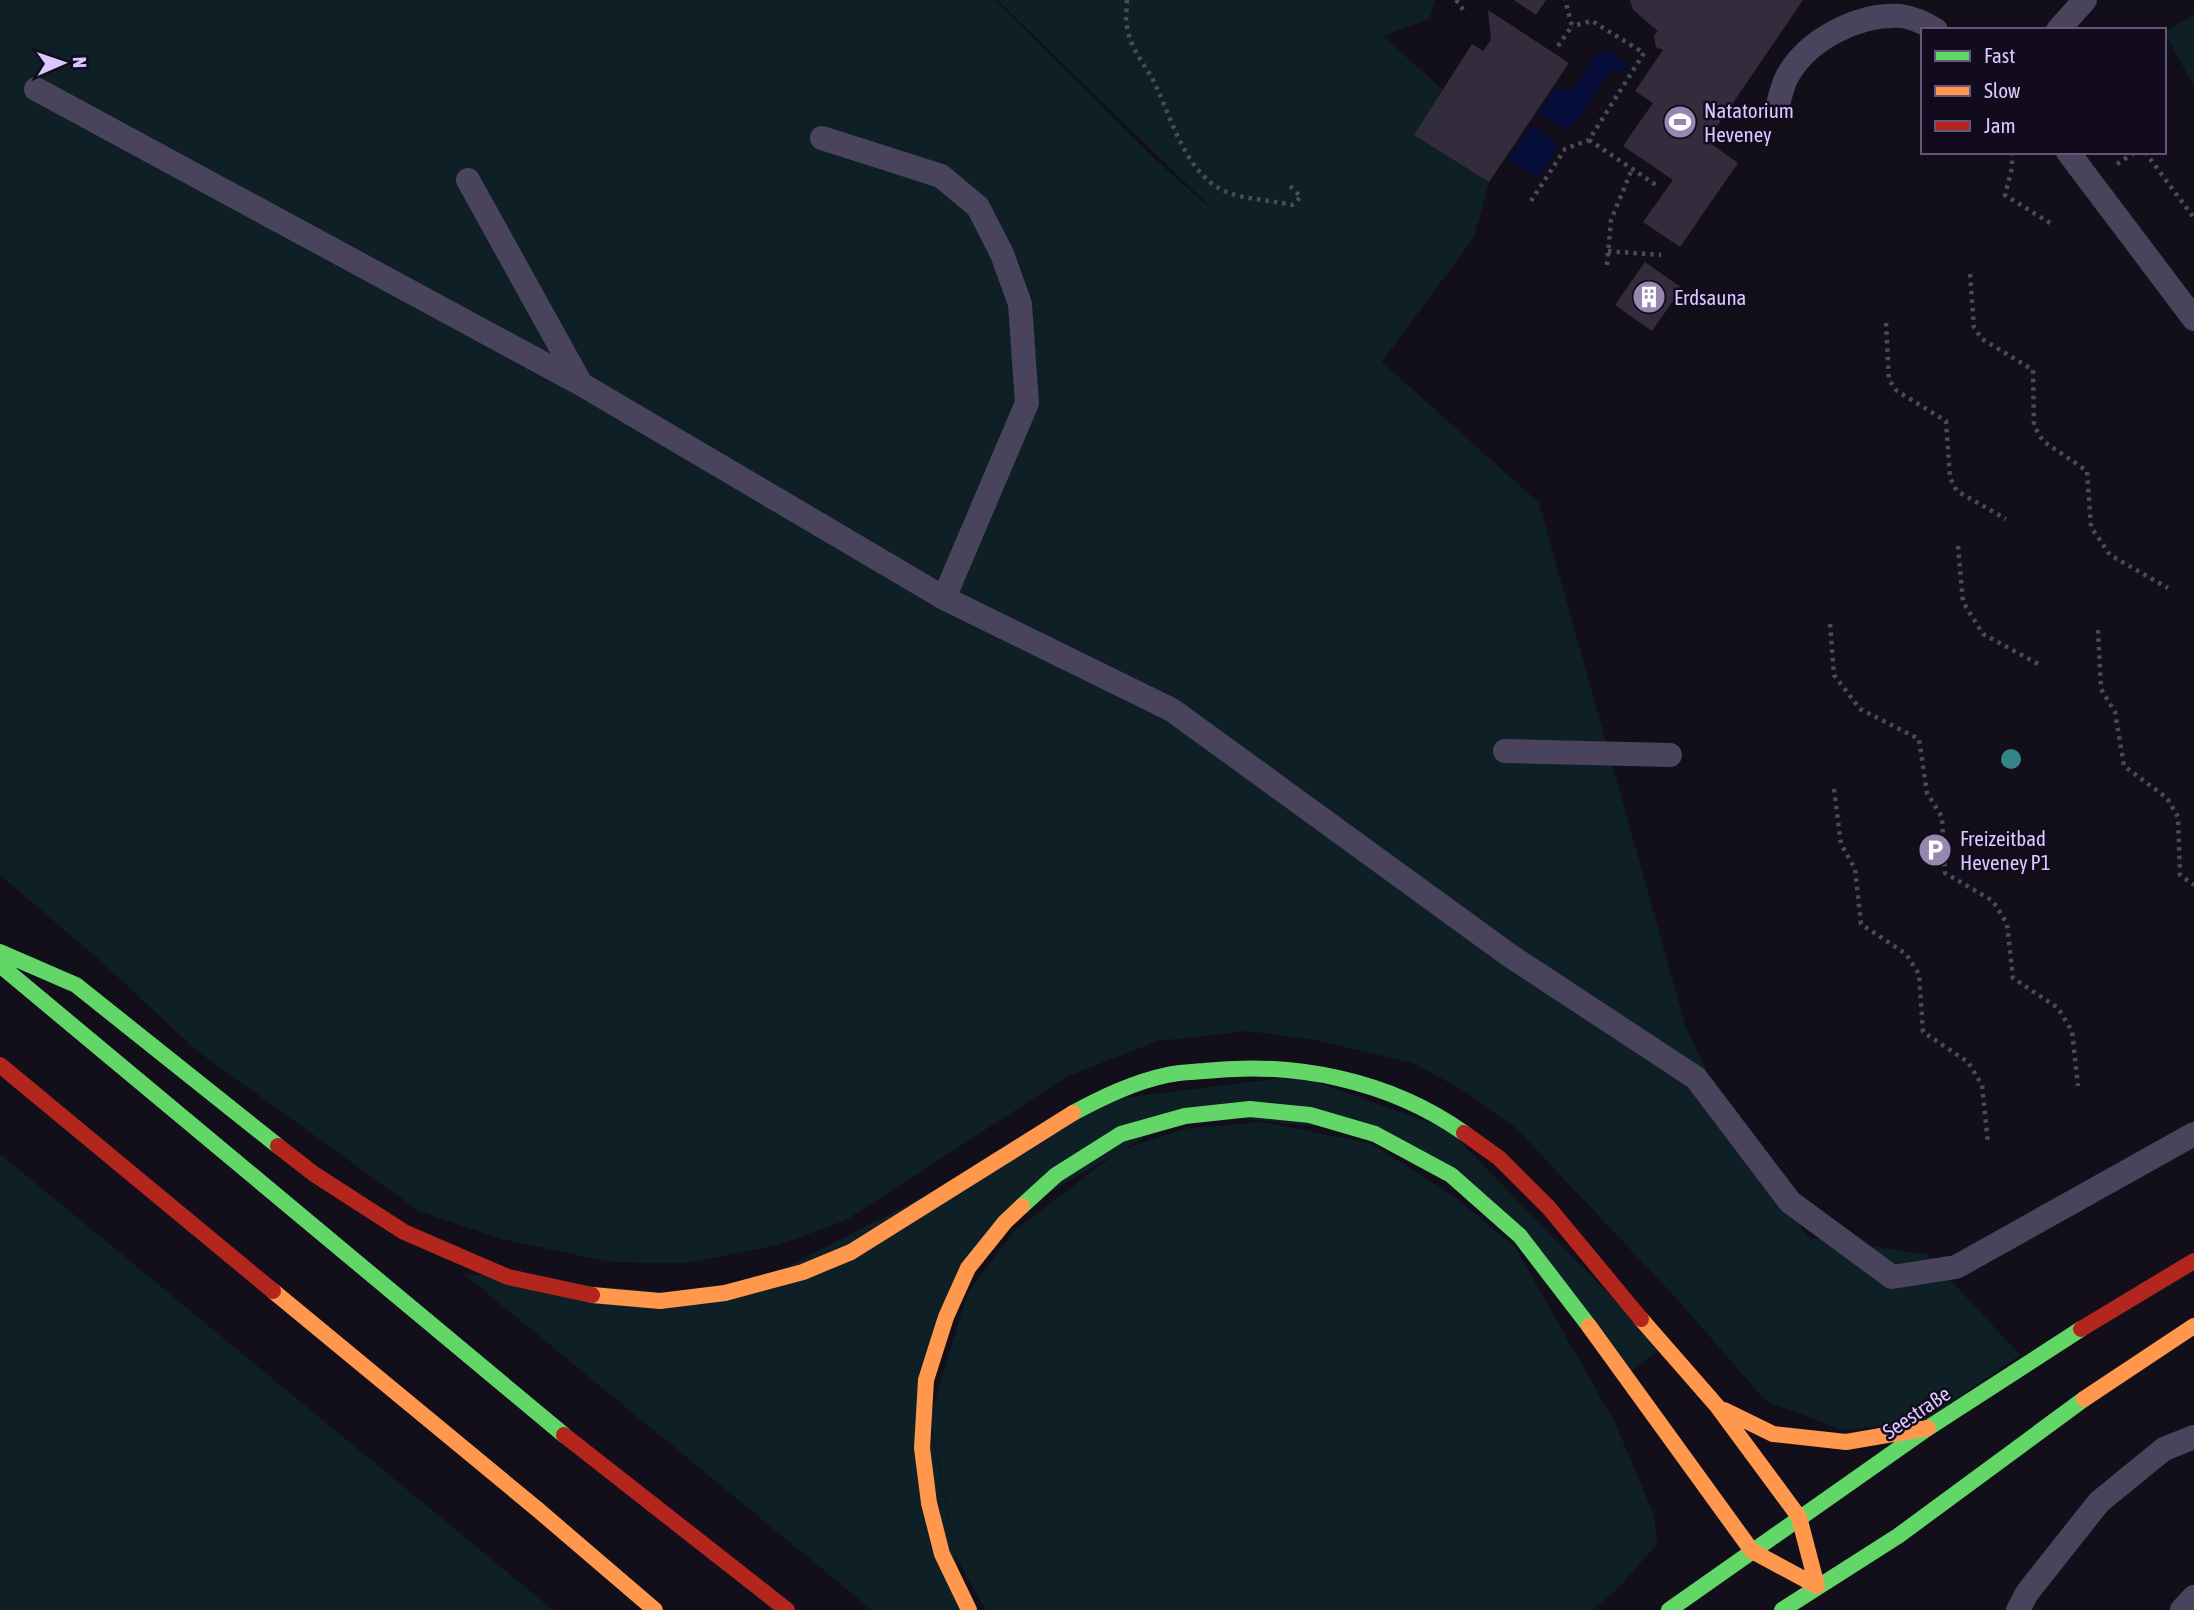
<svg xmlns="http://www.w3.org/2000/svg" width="2194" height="1610" viewBox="0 0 2194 1610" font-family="'Asap Condensed',sans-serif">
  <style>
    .green { fill: #0e2026 }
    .water { fill: #070d39 }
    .building { fill: #332c3d }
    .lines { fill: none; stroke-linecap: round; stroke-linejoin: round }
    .path { stroke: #454c5d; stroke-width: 4.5; stroke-dasharray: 3.5 5; stroke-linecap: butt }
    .lane { stroke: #49435b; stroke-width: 24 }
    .fast { stroke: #63d668; stroke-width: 16 }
    .slow { stroke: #ff974d; stroke-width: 16 }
    .jam { stroke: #b3261e; stroke-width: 16 }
    .tree { fill: #338588 }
    .labels { text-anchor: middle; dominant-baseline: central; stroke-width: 5; stroke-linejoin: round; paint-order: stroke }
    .poi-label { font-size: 21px; fill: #dbc8ff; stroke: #120b1e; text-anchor: start }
    .street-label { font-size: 21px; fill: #dbc8ff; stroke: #120b1e }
  </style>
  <rect width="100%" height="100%" fill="#130f1a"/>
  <path class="green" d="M0,0H995L1159,163L1226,222L997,0H1435L1429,19L1383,36L1443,90L1414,135L1489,182L1474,237L1382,362L1539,503L1686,1028L1757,1177L1810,1238L1926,1254L2020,1355L1922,1422L1843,1430L1766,1401L1677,1299L1517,1129L1466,1092L1413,1063L1316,1040L1247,1031L1158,1041L1068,1076L846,1220L778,1245L688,1263L610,1262L502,1239L419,1211L196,1050L103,963L0,875Z
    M2194,15V87L2165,32Z
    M1299,1076L1448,1129L1661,1348L1626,1375L1522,1234L1375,1132L1185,1113L1002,1220L922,1379L965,1610H872L464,1274L726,1298L1114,1099Z
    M1263,1122L1372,1144L1452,1195L1515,1247L1615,1423L1654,1515L1657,1544L1618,1588L1592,1610H986L955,1555L930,1417L967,1294L1014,1231L1119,1151L1183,1129Z
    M0,1154L553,1610H0Z"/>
  <path class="water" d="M1605,51L1612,53L1628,64L1622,72L1613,70L1609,73L1574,125L1564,128L1539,113L1556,87L1567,92C1585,84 1585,57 1605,51Z
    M1531,125L1554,140L1558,148L1543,172L1536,177L1509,160Z"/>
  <path class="building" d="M1514,0H1546L1536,15Z
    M1630,0H1803L1707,141L1738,163L1680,247L1643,222L1673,180L1623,146L1653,103L1635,91L1663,50L1656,47L1654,36L1658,31L1633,10Z
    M1488,10L1569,63L1489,182L1414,135L1472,44L1483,51L1491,40Z
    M1645,262L1682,288L1652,331L1615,305Z"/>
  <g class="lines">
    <path class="path" d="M1127,0C1127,9 1125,19 1127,27C1131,51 1146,65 1155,84C1171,118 1181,157 1210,182C1230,200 1267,199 1292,205L1301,197L1290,186
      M1456,0L1465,12
      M1558,46L1572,26L1565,0
      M1589,140L1656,185
      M2012,152V168L2005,195L2050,223
      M2145,152L2194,218
      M2117,164L2135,152
      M1531,201L1565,149L1589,140L1644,53L1592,21L1572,26
      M1608,251L1661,255
      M1607,265L1611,220L1632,169
      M1970,274L1974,327L1982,339L2033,370L2034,426L2043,441L2087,471L2091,527L2106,549L2110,555L2168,588
      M1886,323L1889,380L1897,391L1946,421L1950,478L1957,491L2006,519
      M1958,546L1963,602L1983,634L2040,665
      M1830,624L1834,675L1860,709L1919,739L1927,793L1942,817L1945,873L1993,901L2007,924L2013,978L2058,1008L2072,1031L2078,1086
      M2098,630L2101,689L2115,712L2124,766L2167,798L2178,817L2180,875L2194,885
      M1834,789L1841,844L1855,869L1861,924L1906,954L1919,974L1923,1032L1968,1062L1982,1085L1988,1143"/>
    <path class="lane" d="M2058,30L2085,0
      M36,89L581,384L944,598L1172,710L1509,955L1696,1078L1790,1202L1892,1277L1956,1267L2194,1134
      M1777,108C1780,98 1782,86 1787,77C1807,39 1860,13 1901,16C1914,18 1925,23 1936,30
      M822,138L941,176L978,207L1002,254L1020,304L1027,403L944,598
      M2068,152L2194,319
      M468,180L581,384
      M1505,751L1670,755
      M2018,1610L2027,1593L2099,1502L2164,1449L2194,1437
      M2182,1610L2194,1597"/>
    <path class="fast" d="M0,952L76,985L278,1146
      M1,966L564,1435
      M1073,1113C1103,1097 1134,1082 1167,1075C1179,1072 1192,1072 1204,1071C1294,1061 1389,1080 1464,1133
      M1022,1206L1056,1175L1121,1134L1185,1116L1250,1109L1310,1115L1375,1134L1451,1175L1520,1236L1589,1326
      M1669,1610L1928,1428L2081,1329
      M1782,1610L1898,1536L2084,1399"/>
    <path class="slow" d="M273,1291L537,1509L655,1610
      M592,1295L660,1301L725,1293L803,1272L851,1252L1073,1113
      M1641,1319L1717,1406L1799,1517L1817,1586
      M1589,1326L1752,1551L1817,1586
      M2084,1399L2194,1326
      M1724,1410L1773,1434L1846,1442L1928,1428
      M969,1610L942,1554L929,1503L922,1448L926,1380L946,1317L968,1268L1005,1222L1022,1206"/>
    <path class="jam" d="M0,1065L273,1291
      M1464,1133L1499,1158L1549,1208L1641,1319
      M278,1146L314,1174L404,1232L508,1277L592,1295
      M2081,1329L2194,1261
      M564,1435L787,1610"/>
  </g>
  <circle class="tree" cx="2011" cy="759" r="10"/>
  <defs>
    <symbol id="stadium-disc" viewBox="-11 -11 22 22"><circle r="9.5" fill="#9587af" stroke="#120b1e"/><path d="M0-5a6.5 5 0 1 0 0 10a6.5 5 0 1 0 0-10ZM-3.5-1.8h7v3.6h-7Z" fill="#fff"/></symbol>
    <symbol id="building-disc" viewBox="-11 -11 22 22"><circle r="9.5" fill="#9587af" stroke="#120b1e"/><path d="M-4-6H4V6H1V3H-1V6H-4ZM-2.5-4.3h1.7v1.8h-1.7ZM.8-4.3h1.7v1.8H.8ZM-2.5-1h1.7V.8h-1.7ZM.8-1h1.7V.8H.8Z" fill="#fff"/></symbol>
    <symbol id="parking-disc" viewBox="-11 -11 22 22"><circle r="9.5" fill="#9587af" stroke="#120b1e"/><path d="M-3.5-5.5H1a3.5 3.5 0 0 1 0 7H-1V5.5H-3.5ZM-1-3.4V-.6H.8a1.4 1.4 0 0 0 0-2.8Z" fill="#fff"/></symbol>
  </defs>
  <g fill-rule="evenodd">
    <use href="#stadium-disc" x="1661" y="103" width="38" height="38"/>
    <use href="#building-disc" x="1630" y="278" width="38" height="38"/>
    <use href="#parking-disc" x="1916" y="831" width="38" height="38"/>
  </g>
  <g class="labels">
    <g class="poi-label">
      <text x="1704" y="110">Natatorium<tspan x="1704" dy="24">Heveney</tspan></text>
      <text x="1674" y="297">Erdsauna</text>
      <text x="1960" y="838">Freizeitbad<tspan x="1960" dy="24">Heveney P1</tspan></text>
    </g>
    <g class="street-label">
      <text transform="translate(1916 1412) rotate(-34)">Seestraße</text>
    </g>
  </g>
  <rect x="1921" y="28" width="245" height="126" fill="#120b1e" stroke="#625778" stroke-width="2"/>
  <rect x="1935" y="51" width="35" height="10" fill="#63d668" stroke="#625778" stroke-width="2"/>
  <text x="1984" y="63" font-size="21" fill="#dbc8ff">Fast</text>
  <rect x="1935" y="86" width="35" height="10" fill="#ff974d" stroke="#625778" stroke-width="2"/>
  <text x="1984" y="98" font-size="21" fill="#dbc8ff">Slow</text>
  <rect x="1935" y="121" width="35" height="10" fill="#b3261e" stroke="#625778" stroke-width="2"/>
  <text x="1984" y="133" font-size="21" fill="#dbc8ff">Jam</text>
  <g transform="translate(63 63) rotate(88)" stroke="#120b1e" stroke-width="5" paint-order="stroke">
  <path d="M0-5L12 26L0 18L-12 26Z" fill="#dbc8ff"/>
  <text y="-10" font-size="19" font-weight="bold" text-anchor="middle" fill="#dbc8ff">N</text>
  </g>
</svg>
